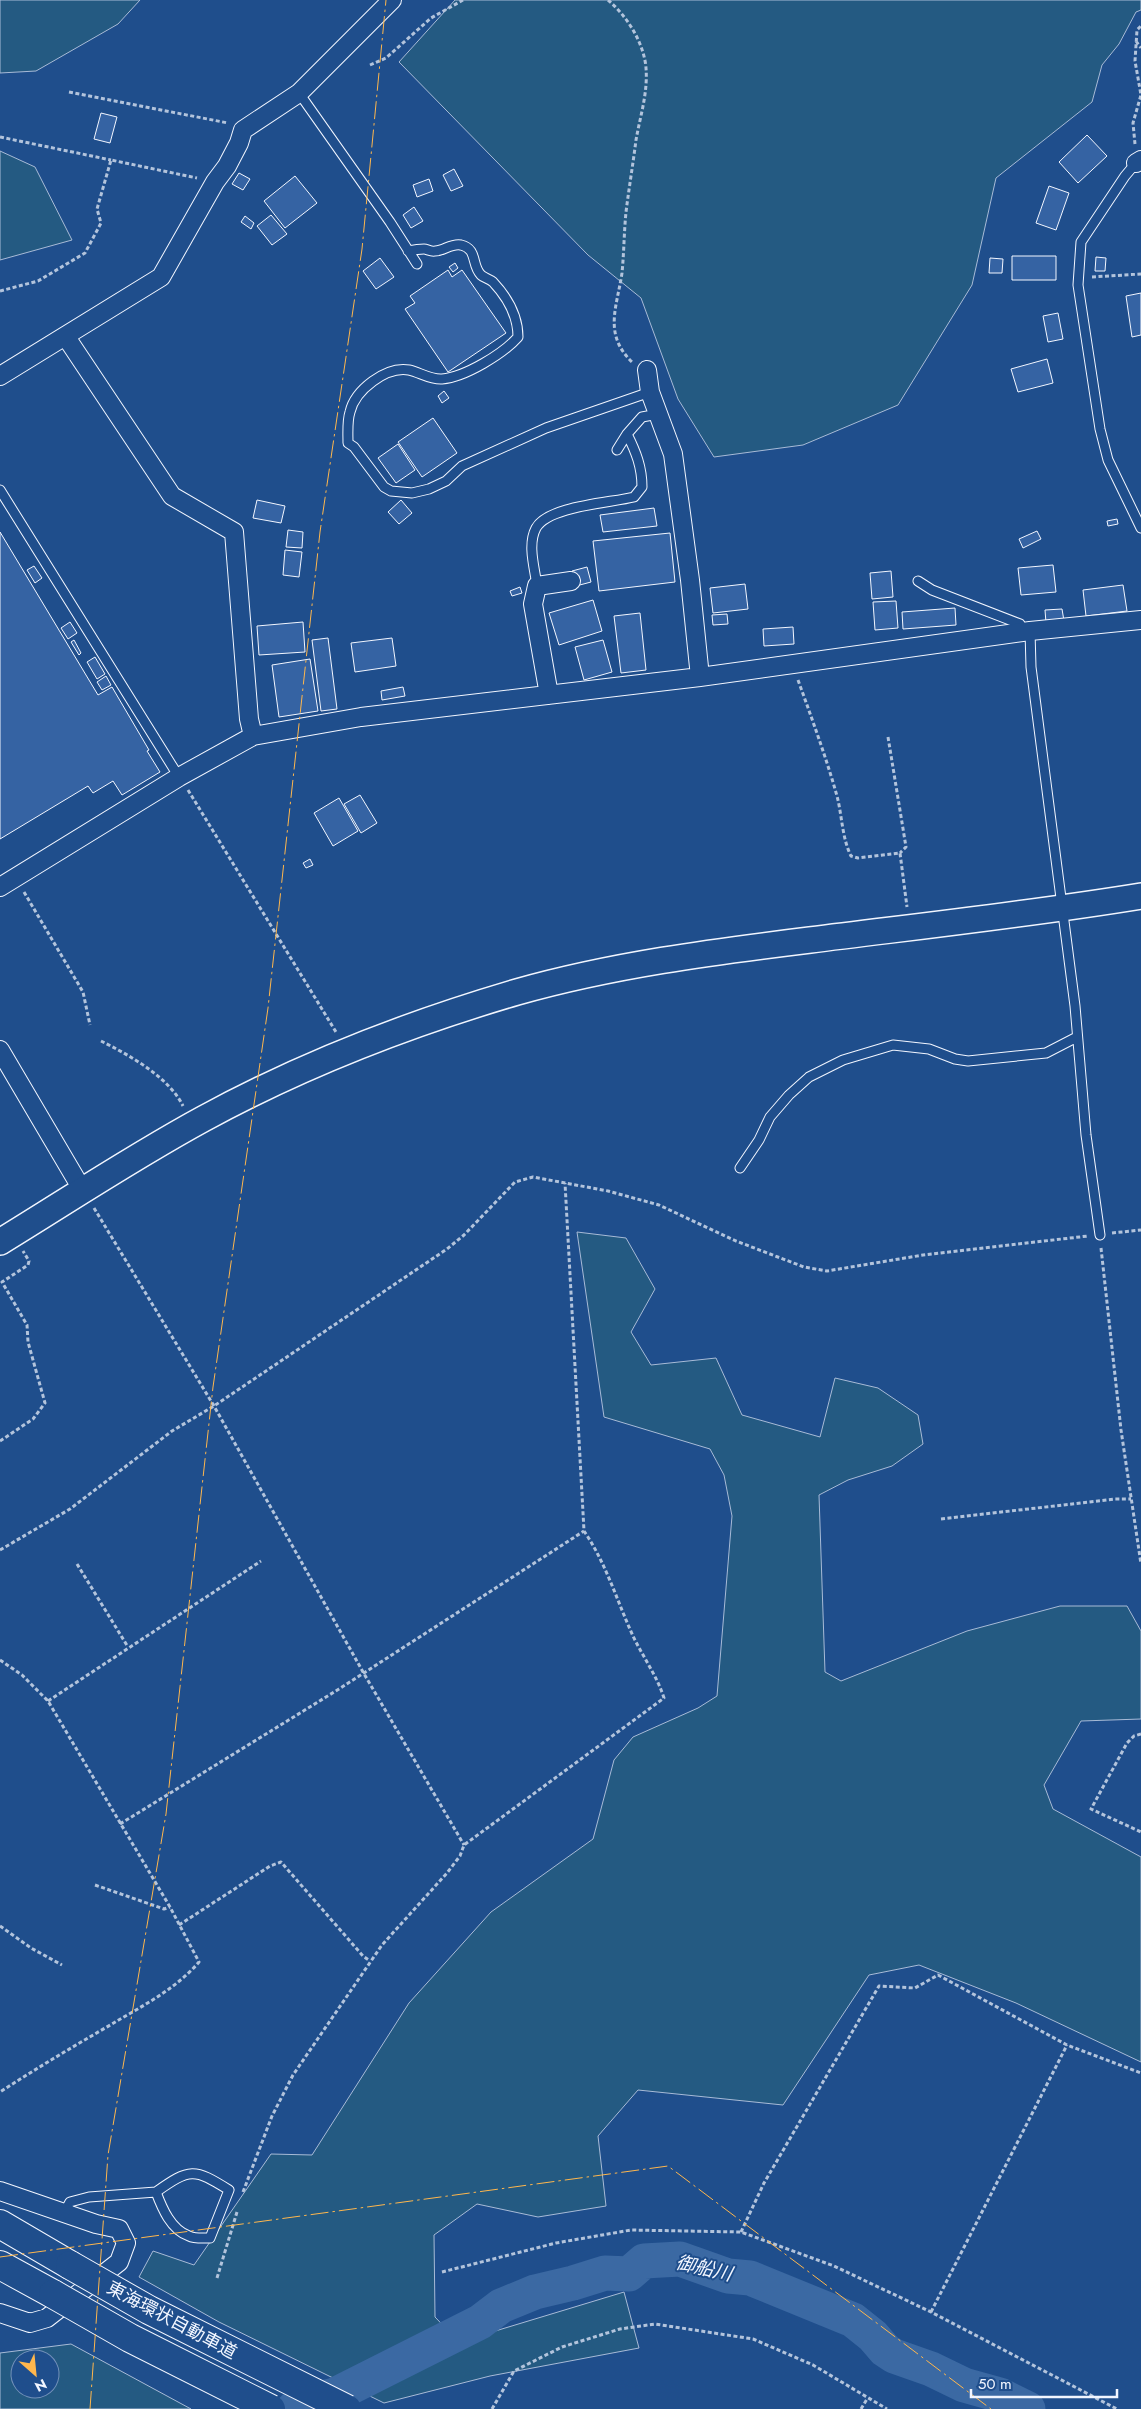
<svg xmlns="http://www.w3.org/2000/svg" width="1141" height="2409" viewBox="0 0 1141 2409" font-family="Jost,'Noto Sans JP',sans-serif">
  <style>
    .green { fill: #245a82; stroke: #a8bbd7; fill-rule: evenodd }
    .lines { fill: none; stroke-linecap: round; stroke-linejoin: round }
    .river { stroke: #3b69a3; stroke-width: 35 }
    .building { fill: #3563a3; stroke: #f2f6ff }
    .lane-casing { stroke: #f2f6ff; stroke-width: 11 }
    .street-casing { stroke: #f2f6ff; stroke-width: 20 }
    .secondary-casing { stroke: #f2f6ff; stroke-width: 28 }
    .highway-casing { stroke: #f2f6ff; stroke-width: 30 }
    .path { stroke: #b3c4dc; stroke-width: 3; stroke-dasharray: 4 2.5; stroke-linecap: butt }
    .lane { stroke: #1f4e8c; stroke-width: 9 }
    .street { stroke: #1f4e8c; stroke-width: 18 }
    .secondary { stroke: #1f4e8c; stroke-width: 25 }
    .highway { stroke: #1f4e8c; stroke-width: 28 }
    .highway-bridge-casing { stroke: #f2f6ff; stroke-width: 30; stroke-linecap: butt }
    .highway-bridge { stroke: #1f4e8c; stroke-width: 28 }
    .power { stroke: #ffb74d; stroke-width: 1; stroke-dasharray: 18 4 2.5 4; stroke-linecap: butt }
    .labels { text-anchor: middle; dominant-baseline: central; stroke-width: 4; stroke-linejoin: round; paint-order: stroke }
    .street-label { font-size: 18px; fill: #f2f6ff; stroke: #1f4e8c }
    .water-label { font-size: 19px; font-style: italic; fill: #f2f6ff; stroke: #1f4e8c }
  </style>
  <rect width="100%" height="100%" fill="#1f4e8c"/>
  <path class="green" d="M0,0H140L118,24L36,71L0,73Z
    M455,0H1141V10L1136,12L1119,44L1102,65L1092,102L996,178L972,285L898,405L803,445L714,457L678,399L641,298L588,255L399,62Z
    M0,151L35,167L72,240L0,260Z
    M577,1232L626,1238L655,1289L631,1332L651,1365L716,1358L742,1415L820,1437L835,1378L878,1388L918,1415L923,1444L892,1466L848,1480L819,1495L825,1672L841,1681L967,1631L1060,1606H1127L1141,1631V1719L1081,1721L1044,1785L1053,1809L1141,1857V2062L1016,2003L919,1965L869,1975L783,2105L638,2090L598,2136L606,2206L538,2217L477,2204L434,2235L435,2317L459,2342L624,2292L639,2348L490,2376L384,2403L219,2322L139,2277L153,2251L194,2265L271,2154L312,2155L409,2003L491,1912L593,1839L614,1760L633,1737L698,1708L717,1696L732,1516L724,1475L710,1449L604,1417Z
    M71,2344L191,2409H0V2353ZM20,2359H50V2389H20Z"/>
  <g class="lines">
    <path class="river" d="M293,2409L306,2402L335,2395L480,2322L501,2306L535,2292L573,2283L605,2273L629,2274L644,2261L680,2259L728,2276L750,2278L853,2320L873,2336L885,2350L894,2356L931,2369L964,2385L1000,2395L1028,2409"/>
  </g>
  <path class="building" d="M101,113L117,117L110,143L94,139Z
    M1087,135L1107,156L1078,183L1059,162Z
    M454,169L463,186L451,191L443,175Z
    M239,173L250,179L243,190L232,184Z
    M295,176L317,203L285,228L264,201Z
    M429,179L433,191L417,197L413,185Z
    M1049,186L1069,193L1056,230L1036,223Z
    M414,207L423,221L411,228L403,215Z
    M271,215L287,234L272,245L257,226Z
    M245,216L254,223L251,229L241,222Z
    M1012,256H1056V280H1012Z
    M1096,257L1106,258L1105,271H1095Z
    M380,258L394,277L376,289L363,271Z
    M990,258L1003,259L1002,273H989Z
    M455,263L458,268L453,272L449,267Z
    M448,270L452,277L462,270L506,333L448,372L405,309L415,303L410,296Z
    M1141,293V335L1132,337L1126,296Z
    M1058,313L1063,339L1048,342L1043,316Z
    M1047,359L1053,383L1018,392L1011,369Z
    M444,391L449,398L442,403L438,396Z
    M433,418L457,453L422,477L398,442Z
    M398,444L415,470L396,483L378,458Z
    M257,500L285,506L281,523L253,518Z
    M401,500L412,513L399,524L388,512Z
    M654,508L657,526L603,532L600,515Z
    M1117,519L1118,524L1108,526L1107,521Z
    M288,530L303,532L302,548L286,547Z
    M1037,531L1041,539L1023,548L1019,539Z
    M0,532L98,695L112,687L149,750L147,751L160,772L122,795L113,781L93,793L88,786L0,839Z
    M670,533L675,582L599,591L593,541Z
    M285,550L302,552L299,577L283,575Z
    M1053,565L1056,592L1021,595L1018,568Z
    M34,566L42,578L35,583L27,570Z
    M587,567L591,582L576,586L572,571Z
    M891,571L893,597L872,599L870,573Z
    M745,584L748,609L713,613L710,588Z
    M1123,585L1127,611L1086,616L1083,590Z
    M520,587L522,593L512,596L510,591Z
    M593,600L602,631L559,645L549,613Z
    M896,601L898,628L875,630L873,602Z
    M955,608L956,625L903,629L902,612Z
    M1062,609L1064,621L1046,623L1045,610Z
    M640,613L646,670L621,673L614,616Z
    M727,614L728,624L713,625L712,615Z
    M70,622L77,633L68,639L61,628Z
    M303,622L305,652L259,655L257,626Z
    M793,627L794,644L764,646L763,629Z
    M328,638L337,709L321,711L312,640Z
    M392,638L396,666L355,672L351,643Z
    M74,640L81,653L79,655L71,642Z
    M603,640L612,672L584,680L575,647Z
    M95,657L105,674L97,679L87,662Z
    M310,659L318,711L279,717L272,665Z
    M106,676L111,685L102,690L97,682Z
    M403,687L405,696L382,700L381,691Z
    M360,795L377,823L361,833L344,804Z
    M339,798L358,831L333,846L314,813Z
    M310,859L313,865L306,868L303,863Z"/>
  <g class="lines">
    <defs>
      <path id="lane" d="M299,93L390,222L417,264
        M1136,163L1125,176L1081,242L1078,285L1100,429L1108,460L1141,528
        M408,251C413,250 419,249 424,249C427,249 431,252 435,251C444,251 451,243 461,245C478,249 471,265 481,275C484,278 490,279 493,282C508,298 518,315 518,337C503,354 465,377 442,379C431,380 419,372 409,370C386,366 355,390 350,412C347,421 348,433 348,443L354,447L384,487L391,491L412,493L429,489L446,481L462,466L546,428L650,392
        M617,450L627,434L642,417L658,414
        M0,490L179,777
        M918,581L932,590L1020,624L1024,632
        M537,586C535,569 527,545 536,528C548,506 610,503 634,497L642,487C642,467 636,452 627,434
        M1030,631L1031,667L1075,1006L1086,1135L1100,1235
        M740,1168L759,1140L770,1117L789,1095L809,1077L843,1060L893,1045L929,1049L955,1059L968,1061L1046,1053L1077,1037
        M64,2213L70,2202L89,2197L156,2192C162,2208 171,2230 189,2236C195,2239 204,2238 210,2238L229,2190C194,2168 190,2168 156,2192"/>
      <path id="street" d="M1136,163L1141,160
        M66,337L172,496L234,532L249,719L253,736
        M647,370L650,392L673,454L690,580L700,677
        M0,376L161,277L215,182L227,166L239,143L243,130L299,93L392,0
        M549,695L533,604L537,586L571,581
        M0,887L179,777L253,736L361,717L700,677L1030,631L1141,620
        M0,1050L83,1191
        M0,2191L96,2224L119,2229L126,2243L119,2262L47,2318L30,2323L0,2313"/>
      <path id="secondary" d="M0,1242C67,1201 133,1157 203,1119C302,1065 408,1024 517,992C612,965 712,952 810,940C921,926 1031,914 1141,896"/>
      <path id="highway" d="M0,2224L70,2265
        M0,2265L53,2294"/>
    </defs>
    <use href="#lane" class="lane-casing"/>
    <use href="#street" class="street-casing"/>
    <use href="#secondary" class="secondary-casing"/>
    <use href="#highway" class="highway-casing"/>
    <path class="path" d="M608,0C627,16 644,43 646,68C648,93 640,117 636,140C633,164 629,188 626,212C624,232 624,253 622,273C617,307 603,334 632,362
      M1136,41L1141,48
      M370,65L386,58L431,18L463,0
      M69,92L228,123
      M0,137L111,160
      M1135,144L1133,123L1141,95L1135,61L1137,30L1141,26
      M1092,277L1141,274
      M0,291L38,281L85,253L101,223L97,209L111,160L197,178
      M798,680C812,719 826,757 837,796C842,815 842,838 851,856L858,858L900,853L907,907
      M888,737L906,847L900,853
      M188,790L336,1032
      M24,892L83,992L90,1025
      M101,1041C129,1055 169,1077 183,1106
      M94,1208L214,1406L363,1672L464,1845
      M1112,1233L1141,1230
      M1101,1248L1121,1430L1141,1564
      M0,1441L33,1419L45,1403L28,1342L27,1325L2,1282L28,1265L29,1261L23,1251
      M941,1519L1115,1499H1131
      M0,1550L70,1509L172,1431L214,1406L447,1249L464,1235L515,1182L533,1177L608,1191L659,1205L736,1241L804,1267L827,1271L923,1255L1088,1236
      M77,1564L128,1647
      M0,1660L22,1675L48,1701L170,1907L199,1962C176,1989 142,2006 112,2024C74,2046 37,2068 0,2092
      M48,1701L261,1561
      M1141,1734L1134,1736L1127,1743L1091,1809L1141,1832
      M120,1824L339,1689L584,1531
      M95,1885L164,1909L170,1907
      M179,1925L270,1866L281,1862L363,1956L370,1961
      M0,1926L31,1948L62,1965
      M243,2192L272,2116L293,2075L382,1945L447,1873L460,1856L464,1845L664,1698C657,1676 643,1657 633,1636C617,1601 606,1563 584,1531L565,1183
      M741,2232L764,2183L879,1986L915,1988L938,1975L1067,2045L1141,2073
      M442,2272L556,2243L631,2230L741,2232L834,2266L931,2312L1117,2409
      M217,2278L237,2212
      M931,2312L1067,2045
      M492,2409L514,2371L562,2347L620,2329L655,2324L753,2339L813,2365L887,2409
      M861,2409L867,2399"/>
    <use href="#lane" class="lane"/>
    <use href="#street" class="street"/>
    <use href="#secondary" class="secondary"/>
    <use href="#highway" class="highway"/>
    <defs>
      <path id="highway-bridge" d="M70,2265L149,2310L347,2409
        M53,2294L130,2338L271,2409"/>
    </defs>
    <use href="#highway-bridge" class="highway-bridge-casing"/>
    <use href="#highway-bridge" class="highway-bridge"/>
    <path class="power" d="M0,2257L668,2166L991,2409
      M90,2409L108,2155L166,1814L213,1387L268,1008L320,532L362,249L386,0"/>
  </g>
  <g class="labels">
    <g class="street-label">
      <text transform="translate(172 2320) rotate(28)">東海環状自動車道</text>
    </g>
    <g class="water-label">
      <text transform="translate(704 2268) rotate(13)">御船川</text>
    </g>
  </g>
  <g transform="translate(35 2374) rotate(153)"><circle r="24" fill="#1f4e8c" stroke="#7391ba"/>
  <path d="M0-4L9 19L0 12L-9 19Z" fill="#ffb74d"/>
  <text y="-8" font-size="14" font-weight="bold" text-anchor="middle" fill="#f2f6ff">N</text>
  </g>
  <path d="M971 2389v8h146v-8" fill="none" stroke="#f2f6ff" stroke-width="2.5"/>
  <text x="978" y="2389" font-size="15" fill="#f2f6ff" stroke="#1f4e8c" stroke-width="4" paint-order="stroke">50 m</text>
</svg>
